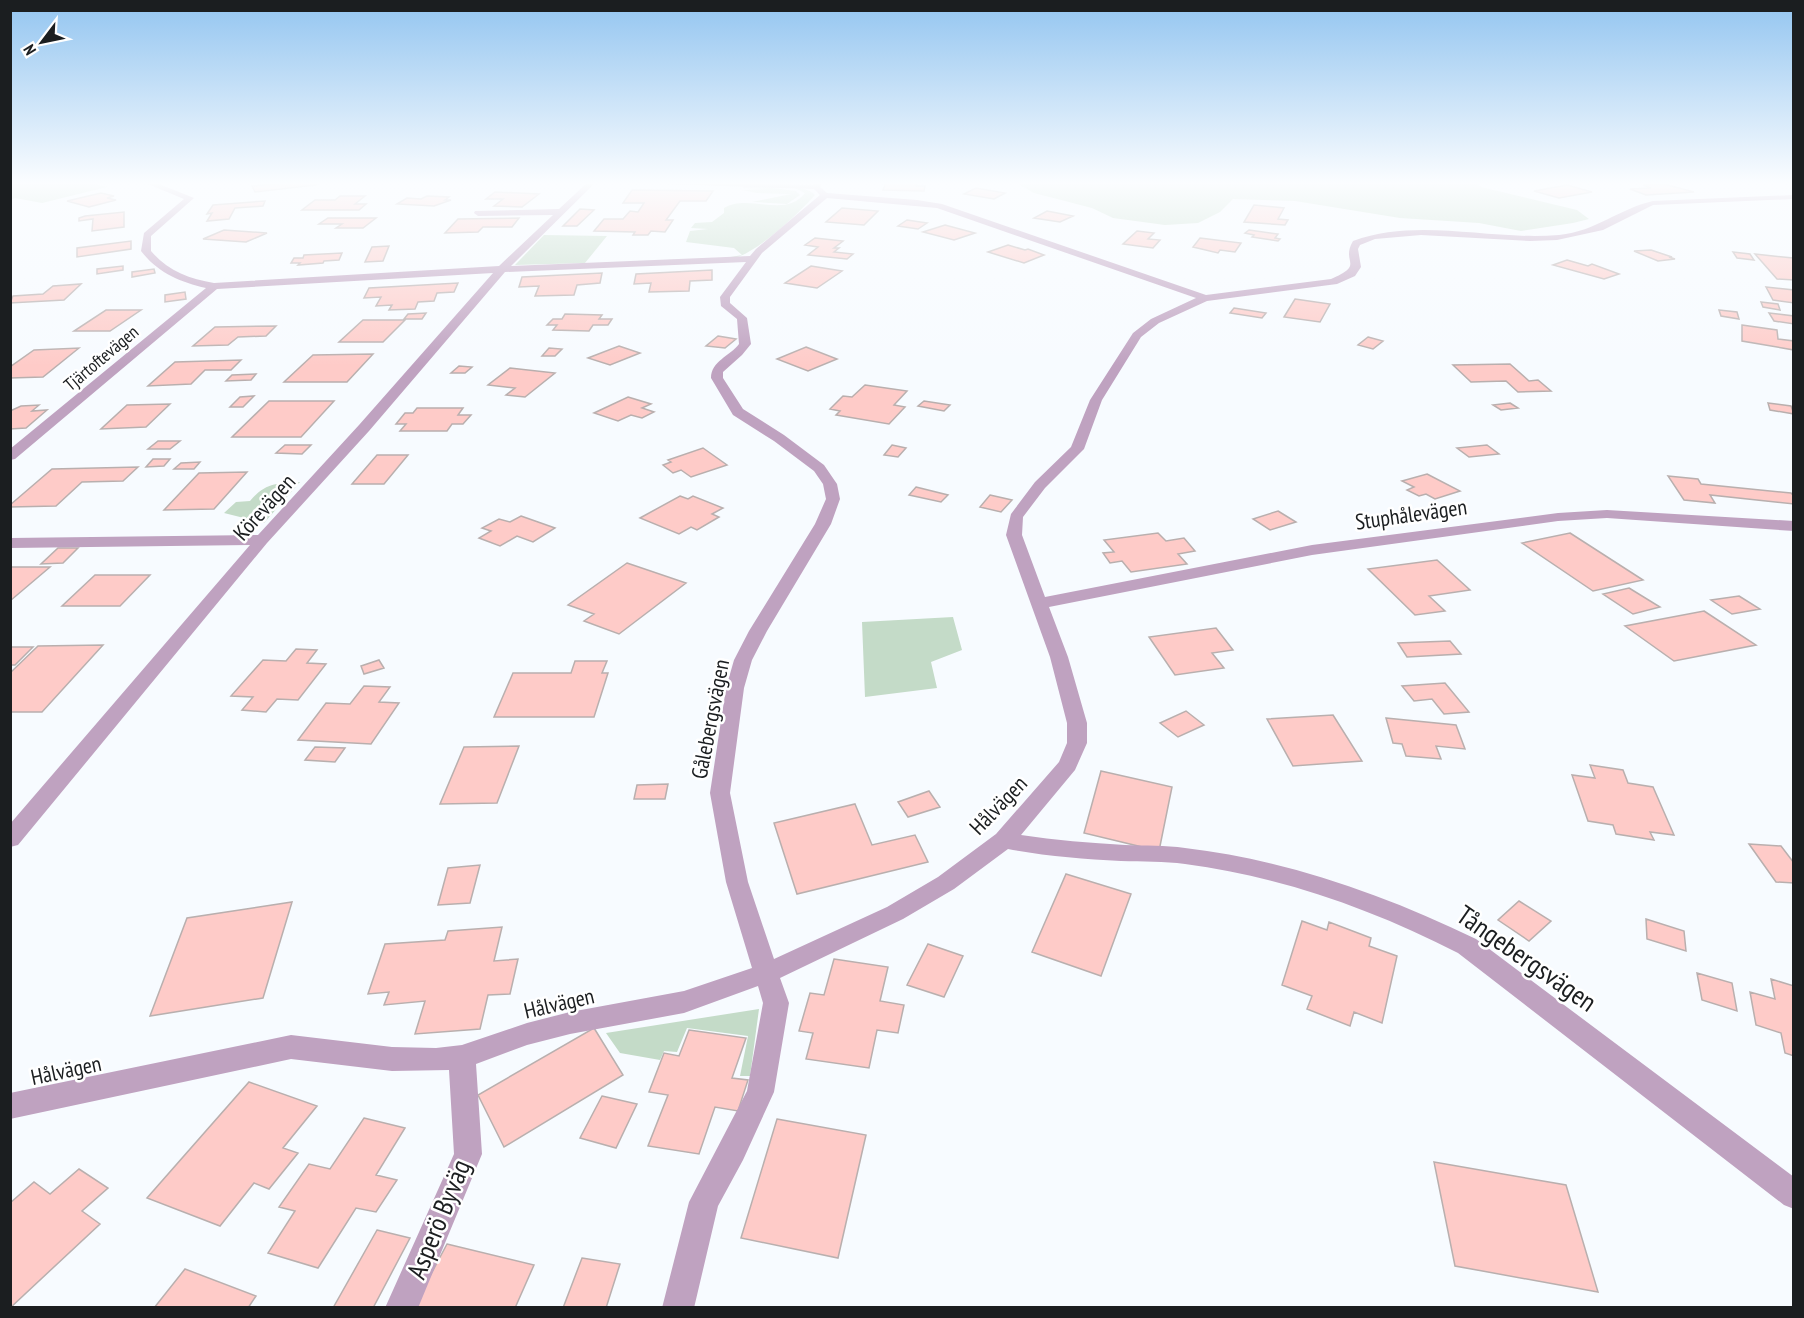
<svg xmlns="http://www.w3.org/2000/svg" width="1804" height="1318" viewBox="0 0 1804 1318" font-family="'PT Sans Narrow',sans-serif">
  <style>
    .green { fill: #c4dbc8 }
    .building { fill: #fecbc8; stroke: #b9afae; stroke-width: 1.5 }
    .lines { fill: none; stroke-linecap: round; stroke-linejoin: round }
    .lane { fill: #bfa2c0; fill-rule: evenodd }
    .street { fill: #bfa2c0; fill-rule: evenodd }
    .labels { text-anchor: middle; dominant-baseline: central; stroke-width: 5; stroke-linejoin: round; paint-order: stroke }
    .far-street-label { font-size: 18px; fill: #1b1e20; stroke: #fff }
    .street-label { font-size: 22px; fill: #1b1e20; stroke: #fff }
    .near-street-label { font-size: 27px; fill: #1b1e20; stroke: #fff }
  </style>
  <rect width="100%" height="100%" fill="#f7fbff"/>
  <path class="green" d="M11,182H87L107,187L42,203L15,198L11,200Z
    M1015,182H1474L1481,187L1577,210L1589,219L1573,223L1521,231L1479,223L1400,218L1295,201L1233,199L1220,212L1198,223L1165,225L1113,218L1092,208L1034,193Z
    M744,186C760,187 805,183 815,195C798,214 757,253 734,258L608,262L725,258L742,255L734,248L686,242L690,231L708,229L691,228L695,223L712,222L724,213V208C749,193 785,219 805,193L795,188H772L796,191L800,195L787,204L756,202H752L791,194L757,193L742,190L771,189L743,188Z
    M544,235L607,236L585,263L515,265Z
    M300,482L264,523L224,513L236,502L250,501C265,483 277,483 300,482Z
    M953,617L962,650L931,662L937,688L865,697L862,622Z
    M759,1009L750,1076H740L748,1036L687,1028L677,1052L664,1051L660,1060L620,1053L606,1033Z"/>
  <path class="building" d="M295,182H313L316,185L255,192L252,186Z
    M886,182H917L916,186H925L924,191L883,190Z
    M1664,184L1694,192L1646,195L1630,189L1651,188L1643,185Z
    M1567,185L1592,192L1559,198L1534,191Z
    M976,188L1005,193L994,199L964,194Z
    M632,190L713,191L706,201H680L666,220H673L665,232L651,231L648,235H633L635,232L594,231L604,219H623L630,211L638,212L644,203H623Z
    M495,192L539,194L522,207L494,206L503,199H486Z
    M101,193L114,196L107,198L116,200L89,207L67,201Z
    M340,196H365L355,204H366L359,210H302L315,200H335Z
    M427,196L449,197L445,200H451L434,206L397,204L407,198L421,199Z
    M265,201L263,206L235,208L229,219L207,221L212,213L207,214L213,205Z
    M1254,205L1284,208L1278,219L1288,220L1285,225L1244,222Z
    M842,208L878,211L864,225L826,222Z
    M580,209L594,210L577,226H563Z
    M1047,211L1073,216L1060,222L1034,218Z
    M124,212V227L92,231L93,219L79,221V218L85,216Z
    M328,218H376L363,228H336L342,224H319Z
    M519,218L512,227H483L478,232L445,233L458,219Z
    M907,220L927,223L918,229L898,226Z
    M945,225L975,233L954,240L923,232Z
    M224,230L267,233L246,242L203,239Z
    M1249,230L1278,234L1275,238L1280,239L1278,241L1252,237L1254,235L1245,233Z
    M1137,231L1154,233L1148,239L1160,240L1153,248L1123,244Z
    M815,238L843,241L834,248H839L834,252L853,254L847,259L808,255L818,247L805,245Z
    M1200,238L1241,243L1235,252L1220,250L1218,253L1193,247Z
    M131,241V249L77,257V248Z
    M1008,245L1025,250L1028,249L1044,255L1024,263L988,252Z
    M389,246L383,261L365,262L372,247Z
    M1651,250L1672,257H1669L1675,259L1658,261L1634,251Z
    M1733,252L1750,254L1754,260L1737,258Z
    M342,253L339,260L324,261L323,263L298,265L300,263H291L294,258H303L304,255Z
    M1755,254L1793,258L1794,280L1777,279Z
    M1567,260L1588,266L1592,264L1619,274L1604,279L1553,265Z
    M123,266V270L97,274V269Z
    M811,266L842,271L817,288L785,283Z
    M154,269L155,273L132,277V272Z
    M712,270V280L690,281L689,291L649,292L651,283L634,284L636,274Z
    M602,273L600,283L577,285L574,295L535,296L539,286L519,287L522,277Z
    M458,283L454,292L437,293L434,301L418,302L415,309L389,310L392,305L376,306L381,297L364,298L369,288Z
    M81,284L64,300L10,303L13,296L43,294L53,286Z
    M1766,287L1794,290V303L1773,300Z
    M185,292L186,299L165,302V295Z
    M1295,299L1330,304L1320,322L1284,317Z
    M1761,302L1778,304L1780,310L1763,307Z
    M1234,308L1266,313L1262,318L1230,313Z
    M106,310H141L110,331H74Z
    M1719,310L1737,312L1739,319L1721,316Z
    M426,313L422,319H404L408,314Z
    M1769,313L1794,316V324L1774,321Z
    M565,314L602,315L599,319H612L608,325H593L589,331L553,330L557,325H547L553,319H562Z
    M363,320H405L383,342H339Z
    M1742,325L1777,330L1778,339L1794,341V350L1742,341Z
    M276,326L266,336L238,337L228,345L193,346L215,327Z
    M718,336L736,339L725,348L706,346Z
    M1368,337L1383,341L1373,349L1358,345Z
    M619,346L640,353L610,365L588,358Z
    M806,347L837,359L808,371L777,359Z
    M79,348L43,377L10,378V367L34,350Z
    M549,348L562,349L555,356H542Z
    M373,354L347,382H284L313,355Z
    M241,360L231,370H205L191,384L148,386L175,362Z
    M1510,364L1529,381L1538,380L1551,391L1518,392L1506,381L1471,382L1453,365Z
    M459,366L472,367L465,373H451Z
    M510,368L555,373L525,397L506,395L515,388L488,385Z
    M256,374L251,380L226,381L232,375Z
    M865,385L907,391L894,405L905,407L889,424L836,415L840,411L830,409L843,396L852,397Z
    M254,396L243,407H230L240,397Z
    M628,397L651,404L642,408L654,412L642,418L631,415L618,421L594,413Z
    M269,401H334L301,437H232Z
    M924,401L950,405L944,411L918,406Z
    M1510,403L1518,408L1501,410L1493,405Z
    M1768,403L1791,406L1794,414L1770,410Z
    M170,404L146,427L101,429L127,405Z
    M39,405L32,411L47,410L26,428L10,429V411L21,406Z
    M417,408H463L458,415H471L463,424H452L447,431H400L406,424H396L405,413H413Z
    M158,441H180L170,449H148Z
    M285,445H311L302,454L276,453Z
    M892,445L906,448L898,457L884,455Z
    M1487,445L1499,454L1469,457L1457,448Z
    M703,448L727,465L691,477L681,470L673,473L663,465L671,462L668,460Z
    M377,455H408L384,484H352Z
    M153,459H170L164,466L146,467Z
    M200,462L194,469H174L181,463Z
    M138,467L123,481L82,482L56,506L10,507V505L52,469Z
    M247,472L214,509L164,510L199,473Z
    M1427,474L1460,491L1435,499L1426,494L1419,496L1407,490L1414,487L1402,481Z
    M1668,476L1698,479L1701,484L1791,493L1794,496V504L1710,495L1715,503L1684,500Z
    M916,487L948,495L941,502L909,495Z
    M990,495L1012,500L1001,512L980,507Z
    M680,496L688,499L693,496L723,508L712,514L719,517L697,530L691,527L679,534L640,518Z
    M1278,511L1296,522L1270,530L1253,519Z
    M521,516L555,528L533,542L517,536L500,546L479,538L491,531L482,528L499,519L510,522Z
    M1158,533L1166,541L1184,538L1195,551L1178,554L1187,564L1131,572L1122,561L1110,563L1103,553L1114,552L1104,540Z
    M1570,533L1643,580L1593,591L1522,543Z
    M58,548H78L63,563L41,564Z
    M1437,560L1470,590L1429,596L1445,611L1415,615L1368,569Z
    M627,563L686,583L619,634L584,621L594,614L568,605Z
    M10,567H50L10,601Z
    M95,575H150L120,606H62Z
    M1629,588L1660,607L1633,614L1603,594Z
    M1739,596L1760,609L1732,614L1711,600Z
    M1704,611L1756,645L1674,661L1625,626Z
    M1216,628L1233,650L1212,653L1224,668L1175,675L1149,637Z
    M1450,641L1461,654L1407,657L1398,643Z
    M103,645L42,712H10V673L38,646Z
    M10,647H33L15,665H10Z
    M296,649L317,650L307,663L326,664L298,700L277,699L266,712L242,710L253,697L231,696L263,660L286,661Z
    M379,660L384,668L364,674L361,666Z
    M575,661H607L602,673H608L594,717H494L513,673H571Z
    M1445,683L1469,712L1444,714L1432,699L1414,701L1402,686Z
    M364,686L390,687L379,702L399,703L371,744L298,740L326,703L350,704Z
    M1186,711L1204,725L1178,737L1160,723Z
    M1333,715L1362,761L1293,766L1267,719Z
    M1386,718L1456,725L1465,749L1436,746L1441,759L1406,756L1402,744L1393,743Z
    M519,746L497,803L440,804L464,747Z
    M315,747L345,748L335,762L305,760Z
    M1590,765L1623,770L1628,783L1653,787L1674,835L1650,832L1654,840L1616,834L1613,825L1588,821L1572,775L1595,778Z
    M1101,771L1172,787L1159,851L1084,833Z
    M668,784L665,799H634L637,785Z
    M929,791L940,807L908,817L898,802Z
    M855,804L872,845L915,835L928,862L797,894L774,823Z
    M1749,844L1781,846L1794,863V883L1776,882Z
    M480,865L470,903L438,905L448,868Z
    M1066,874L1131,894L1101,976L1032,952Z
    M1519,901L1551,921L1529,941L1498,920Z
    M292,902L263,998L150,1016L187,918Z
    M1646,919L1684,931L1686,951L1647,939Z
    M1302,921L1327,930L1329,922L1371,938L1369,946L1397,956L1382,1023L1354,1012L1350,1026L1307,1009L1312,996L1282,985Z
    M502,927L494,961L518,959L510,994L488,995L480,1029L415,1034L425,1001L384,1005L389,992L368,994L385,944L445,940L448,931Z
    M928,944L963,956L944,997L907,985Z
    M834,959L888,967L880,1001L904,1005L898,1033L877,1030L869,1068L806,1059L813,1033L799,1031L810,993L824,995Z
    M1697,973L1732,983L1737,1011L1702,1000Z
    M1771,979L1794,986V1056L1785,1053L1781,1033L1756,1025L1750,992L1775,999Z
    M594,1028L623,1075L504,1147L478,1095Z
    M689,1030L746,1038L732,1078L748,1080L738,1111L715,1107L699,1154L648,1146L668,1095L649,1092L664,1053L679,1056Z
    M249,1082L317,1106L283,1148L298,1153L269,1189L254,1183L220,1226L147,1198Z
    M602,1096L637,1104L616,1148L580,1138Z
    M364,1118L405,1128L376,1175L397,1180L376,1212L356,1208L318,1268L268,1253L295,1211L279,1207L309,1164L330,1169Z
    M777,1119L866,1135L838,1258L741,1238Z
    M1434,1162L1566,1185L1598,1292L1455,1266Z
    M79,1169L108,1188L82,1211L100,1224L10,1308V1203L34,1182L50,1194Z
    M377,1230L410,1238L373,1308H333Z
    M447,1244L534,1265L515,1308H413Z
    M582,1258L620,1264L606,1308H563Z
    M185,1269L256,1296L248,1308H154Z"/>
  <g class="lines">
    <path class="lane" d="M661,182L816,185L820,187L816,189L665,184Z"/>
    <path class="street" d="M143,182H154L194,198L151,236V251C167,270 189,279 214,283L499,266L553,215L478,216L474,213L475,211L559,209L588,182H596L511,266L750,256L756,249L820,195L812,187L814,182H822L820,187L827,193L917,200L942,204L1206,295L1331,279C1366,264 1340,263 1353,241C1419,217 1490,241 1559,235C1597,231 1618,209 1653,201L1794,195V199L1653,205L1603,230L1557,240L1530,241L1421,235L1375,239L1360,245L1358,249L1361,267L1355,276L1337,284L1207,301L1159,323L1141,337L1102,400L1084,449L1045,488L1023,517L1022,535L1045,597L1312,545L1558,513L1607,510L1794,521V531L1607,518L1558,521L1312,555L1049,607L1068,657L1087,723V743L1075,770L1021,835C1055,840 1090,843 1125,845C1145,846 1165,845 1185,848C1287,860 1383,894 1476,939L1794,1177V1209L1784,1205L1458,953C1372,909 1282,877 1185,864C1164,861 1143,862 1121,861C1083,859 1045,856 1008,849L954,889L903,919L780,978L789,1003L774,1092L743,1160L718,1206L694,1308H662L689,1202L747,1091L763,1003L758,986L684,1013L570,1034L527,1045L476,1064L482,1154L418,1308H385L454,1154L449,1070L392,1071L291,1059L10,1119V1093L291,1035L392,1047L436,1048L462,1045L527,1023L570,1012L684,991L752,968L726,882L710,793L726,688L734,660L749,631L815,524L826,499L823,484L814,471L774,441L733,415L711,378C711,361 730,356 739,344L737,319L721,306L720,297L746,262L505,272L369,431L267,543L18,845L10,847V824L250,545L10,548V538L258,535L359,425L493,273L217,289L15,459L10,460V449L206,288C180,282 158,273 141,251L144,233L184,199ZM827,198L937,208L1196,298L1151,319L1133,333L1090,400L1071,447L1035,482L1011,514L1006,535L1050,657L1067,723V743L1059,762L996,834L938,877L887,907L774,959L748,882L730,793L744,688L752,660L767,631L831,524L840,499L837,484L824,465L784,435L743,409L723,378V372L742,355L751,344L747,318L730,303V297L762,253Z"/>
  </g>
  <linearGradient id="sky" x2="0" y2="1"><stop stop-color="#93c5f0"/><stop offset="0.5" stop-color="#fbfdff"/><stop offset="1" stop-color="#fbfdff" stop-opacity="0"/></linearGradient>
  <rect width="1804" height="366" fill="url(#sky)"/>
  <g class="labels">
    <g class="far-street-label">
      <text transform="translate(101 358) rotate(-40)">Tjärtoftevägen</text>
    </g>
    <g class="street-label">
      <text transform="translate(264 507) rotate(-48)">Körevägen</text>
      <text transform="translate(1411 514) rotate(-8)">Stuphålevägen</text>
      <text transform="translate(710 719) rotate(-79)">Gålebergsvägen</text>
      <text transform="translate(998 805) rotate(-46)">Hålvägen</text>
      <text transform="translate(559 1003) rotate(-13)">Hålvägen</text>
      <text transform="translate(66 1070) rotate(-12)">Hålvägen</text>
    </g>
    <g class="near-street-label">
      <text transform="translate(1527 958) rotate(35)">Tångebergsvägen</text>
      <text transform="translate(438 1219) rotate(-68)">Asperö Byväg</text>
    </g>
  </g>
  <rect width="1804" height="1318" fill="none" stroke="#1b1e20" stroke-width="24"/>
  <g transform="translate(42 42) rotate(238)" stroke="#ffffff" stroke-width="4.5" paint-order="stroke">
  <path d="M0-4.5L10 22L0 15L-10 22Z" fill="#1b1e20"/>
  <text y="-9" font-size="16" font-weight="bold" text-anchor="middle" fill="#1b1e20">N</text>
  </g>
</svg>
